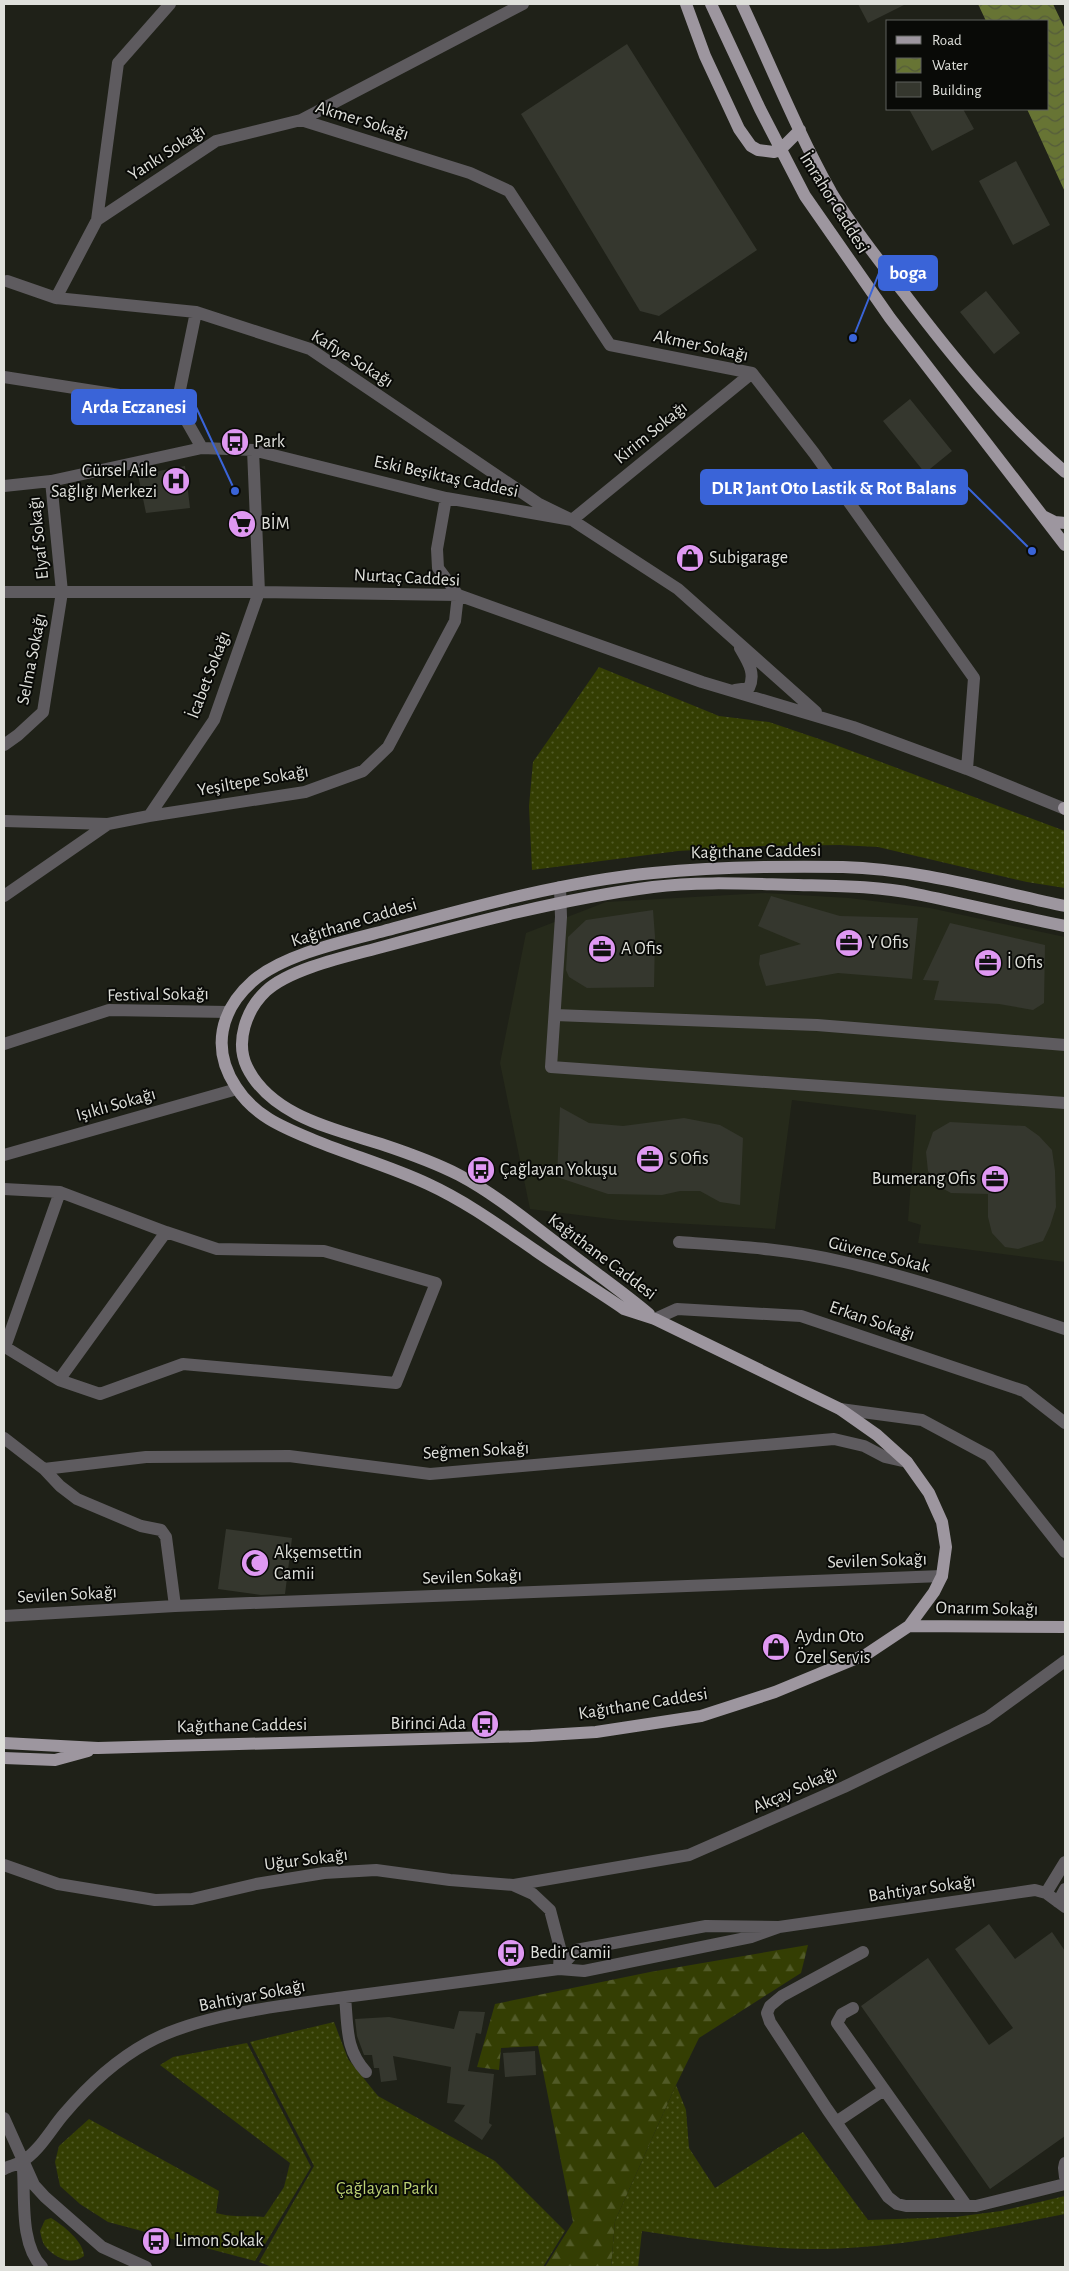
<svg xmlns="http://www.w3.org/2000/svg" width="1069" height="2271" viewBox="0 0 1069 2271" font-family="'Alegreya Sans',sans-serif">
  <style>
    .built { fill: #262a1b }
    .grass { fill: url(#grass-dots) }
    .forest { fill: url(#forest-firs) }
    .water { fill: url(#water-waves) }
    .building { fill: #35372e }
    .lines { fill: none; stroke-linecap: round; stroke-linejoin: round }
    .minor { stroke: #5e5b5f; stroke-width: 12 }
    .major { stroke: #9d969f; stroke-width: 12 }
    .labels { text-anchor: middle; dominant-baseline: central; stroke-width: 4; stroke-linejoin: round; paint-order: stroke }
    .street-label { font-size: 18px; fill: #dfe0db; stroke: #090a07 }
    .poi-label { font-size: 18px; fill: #dfe0db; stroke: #090a07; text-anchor: start }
    .park-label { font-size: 18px; fill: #bcd174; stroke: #090a07 }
    .leader { fill: none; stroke: #3a64d8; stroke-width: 2 }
    .callout-dot { fill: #3a64d8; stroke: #090a07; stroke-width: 2 }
    .callout { fill: #3a64d8; stroke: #3a64d8; stroke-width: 2 }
    .callout-label { font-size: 19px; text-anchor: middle; font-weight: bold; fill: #fff }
  </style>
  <defs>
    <pattern id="grass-dots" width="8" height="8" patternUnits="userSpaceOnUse" patternTransform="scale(1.25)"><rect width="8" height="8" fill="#343e03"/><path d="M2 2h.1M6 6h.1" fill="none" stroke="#515a27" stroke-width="1.8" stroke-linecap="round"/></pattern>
    <pattern id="forest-firs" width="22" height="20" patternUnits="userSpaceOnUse" patternTransform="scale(1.25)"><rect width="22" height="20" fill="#343e03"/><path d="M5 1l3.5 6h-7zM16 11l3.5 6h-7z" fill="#515a27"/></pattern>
    <pattern id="water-waves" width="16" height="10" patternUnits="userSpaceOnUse" patternTransform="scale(1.25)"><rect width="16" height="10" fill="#677434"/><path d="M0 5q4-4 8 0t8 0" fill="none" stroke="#555c3b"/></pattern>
  </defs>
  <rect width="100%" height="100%" fill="#1f2118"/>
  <path class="built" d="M765,893L849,898L930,908L1065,937V1262L918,1243L921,1225L908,1221L916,1115L792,1100L775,1229L619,1220L530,1209L500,1063L526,933L606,902Z"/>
  <path class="grass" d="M599,667L719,716L769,722L825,741L1065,831V888L1027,882L878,847L840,845L762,846L678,851L532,870L529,806L533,762Z
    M334,2022L348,2059L378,2096L495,2161L565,2231L543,2267H272L259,2262L314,2166L250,2042Z
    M247,2043L311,2167L255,2261L108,2222L80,2204L60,2186L55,2162L59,2146L89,2119L219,2191L216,2213C234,2218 245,2215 264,2217L284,2187L290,2163L160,2065L173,2057Z
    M676,2085L686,2110L689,2148L715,2188L803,2132L868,2220L955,2217L1001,2211L1065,2196V2214C983,2230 892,2250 809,2249C753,2248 697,2239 642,2231L638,2267H611L615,2221Z
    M51,2218C63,2225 84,2242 84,2256C71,2266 55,2258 45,2246C42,2242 41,2235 40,2231L45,2220Z"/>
  <path class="forest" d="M808,1945L801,1973L699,2038L676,2085L615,2221L611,2267H545L573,2222L538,2046L501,2048L499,2070L477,2067L495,2004L650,1972Z"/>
  <path class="water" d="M978,4H1053L1065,29V192L1027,109H1048V21H986Z"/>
  <path class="building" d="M858,4H906L868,23Z
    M627,44L757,250L659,316L640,311L521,114Z
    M909,109H963L974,129L932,151Z
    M1016,161L1050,225L1013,245L979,181Z
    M986,291L1020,333L994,354L960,312Z
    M910,399L952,451L925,473L883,421Z
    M185,466L190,508L146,513L138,475Z
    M771,896L840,916L918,918L912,979L838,973L766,986L759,964L760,955L801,944L758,926Z
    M653,910L655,937L654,987L587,988L569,977L566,970L568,937L586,920Z
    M950,923L1045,945L1044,1003L1033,1010L999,1004L934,1000L939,981L923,980Z
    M560,1107L589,1123L623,1126L684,1118L720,1125L743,1138L740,1205L720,1202L700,1191H680L662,1195L608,1194L557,1177Z
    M950,1122L1025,1126L1039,1136L1052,1150L1055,1171L1056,1207L1050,1226L1043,1241L1018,1249L1005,1247L992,1233L988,1217V1194L951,1193L940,1187L928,1171L926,1152L933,1132Z
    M226,1529L292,1538L285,1594L261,1595L218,1589Z
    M989,1924L1015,1959L1052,1932L1065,1951V2136L990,2189L861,2006L928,1958L989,2045L1013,2028L955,1949Z
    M459,2011L485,2012L481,2034L476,2033L468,2071L494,2074L489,2123L492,2125L482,2140L454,2121L465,2105L447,2103L451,2067L393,2056L397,2080L381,2082L379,2068H374L372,2055H364L357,2036L355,2019L389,2017L454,2029Z
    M535,2051L536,2075L505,2077L503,2053Z"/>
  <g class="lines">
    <path class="minor" d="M301,120L470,173L509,191L610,345L752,373L814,453L974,678L967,769
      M97,220L118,63L170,4
      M7,281L56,298L97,220L216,141L301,120L523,4
      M56,298L196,312L310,349L539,504L572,520L752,373
      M4,377L177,404L196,312
      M177,404L202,448
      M4,486L51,481L202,448L253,450L446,498L572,520L678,589L816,712
      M4,592H259L458,595L702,682L853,727L967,769L1065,809
      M735,690L749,688C756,673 748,662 740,648
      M4,745L18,735L43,712L62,592L51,481
      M149,816L214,720L259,592L253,450
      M4,821L108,824L149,816L305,792L363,771L388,747L455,621L458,595L438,568L437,549L446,498
      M560,887L561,917L551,1067L1065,1103
      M4,896L108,824
      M555,1015L817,1025L1065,1045
      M4,1044L109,1010L228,1012
      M4,1155L237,1089
      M4,1189L60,1192L166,1232L59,1380
      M60,1192L5,1347L59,1380L100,1394L183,1364L396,1383L436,1283L324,1251L217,1249L166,1232
      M679,1242C734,1246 790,1249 844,1262C919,1279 992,1305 1065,1329
      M655,1319L677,1309L801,1316L1024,1391L1065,1423
      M840,1409L922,1420L989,1456L1065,1552
      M4,1438L44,1469L60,1486L77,1499L141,1526L161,1530L166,1537L175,1606
      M44,1469L146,1457L289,1456L430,1474L834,1439L864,1446L885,1457L907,1462
      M4,1616L175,1606L942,1576
      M4,1865L58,1884L155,1900L192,1899L256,1884L324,1873L376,1870L450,1880L513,1885L533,1894L550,1910L560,1948L559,1969
      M514,1885L689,1855L844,1787L987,1718L1065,1661
      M1046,1893L1065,1862
      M1058,1902L1065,1889
      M863,1952L782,1996L770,2006L767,2013L770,2022L827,2109L888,2197L897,2204L906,2206H976L1065,2184
      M559,1969L576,1950L706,1926L779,1927L1035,1890L1046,1893L1065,1907
      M345,1997C348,2027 345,2049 366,2072
      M853,2008L842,2014L837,2023L966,2205
      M4,2118L34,2185L45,2197L102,2247L146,2267
      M836,2122L884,2090
      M1065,2163L1064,2168L1065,2177
      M4,2169C9,2166 16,2165 21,2162C39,2152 51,2129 64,2114C87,2087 116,2060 147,2043C199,2014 286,2005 345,1997C416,1988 487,1978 559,1969L584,1971L751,1937L779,1927
      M23,2169C25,2200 20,2244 42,2267"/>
    <path class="major" d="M686,4L705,56L739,129L751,146L758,150L774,152L780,150L800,130
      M711,4L760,109L805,196L890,318L1065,545
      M742,4C771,66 797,131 831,192C852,227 879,260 904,293C954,359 1002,418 1065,472
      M1043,516L1055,522L1065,523
      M1064,808L1065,809
      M649,1314C623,1292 594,1272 567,1251C532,1225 497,1195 459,1175C434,1162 408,1153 381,1144C334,1129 271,1116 247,1067C235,1042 246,1010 266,991C291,968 349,956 382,947C471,923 561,899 653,887C701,881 750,884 798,885C837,886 878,886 916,894C966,904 1015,916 1065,926
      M909,1626L1065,1627
      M4,1743L98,1748L531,1736L596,1732L701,1716L775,1692L867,1654L909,1626L934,1592L942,1576L946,1547L942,1522L929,1493L907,1462L877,1435L840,1409L655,1319L624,1309C595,1289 565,1271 536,1251C501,1227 467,1202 428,1184C392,1167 353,1156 316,1141C285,1128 255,1117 236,1087C211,1049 220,1010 253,981C284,954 346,941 384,931C473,907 562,882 653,873C716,867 780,866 843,867C918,869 993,891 1065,906
      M4,1758L55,1760L88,1751"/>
  </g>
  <defs>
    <symbol id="bus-disc" viewBox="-11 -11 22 22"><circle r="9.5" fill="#df98f2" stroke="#090a07"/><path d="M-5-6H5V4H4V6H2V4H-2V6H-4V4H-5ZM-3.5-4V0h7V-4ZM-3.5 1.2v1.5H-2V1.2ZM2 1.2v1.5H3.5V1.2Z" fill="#111"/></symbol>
    <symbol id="hospital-disc" viewBox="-11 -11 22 22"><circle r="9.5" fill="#df98f2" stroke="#090a07"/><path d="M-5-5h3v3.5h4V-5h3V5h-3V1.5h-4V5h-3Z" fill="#111"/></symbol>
    <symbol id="supermarket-disc" viewBox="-11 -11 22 22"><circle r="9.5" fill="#df98f2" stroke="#090a07"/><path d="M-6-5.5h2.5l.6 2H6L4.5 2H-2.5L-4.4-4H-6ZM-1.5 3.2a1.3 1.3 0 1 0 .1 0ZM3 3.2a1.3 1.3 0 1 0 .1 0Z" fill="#111"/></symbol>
    <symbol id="shop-disc" viewBox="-11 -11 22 22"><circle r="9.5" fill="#df98f2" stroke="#090a07"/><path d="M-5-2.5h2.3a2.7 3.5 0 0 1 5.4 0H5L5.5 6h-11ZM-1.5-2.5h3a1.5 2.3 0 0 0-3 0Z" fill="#111"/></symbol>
    <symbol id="office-disc" viewBox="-11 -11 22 22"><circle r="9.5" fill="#df98f2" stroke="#090a07"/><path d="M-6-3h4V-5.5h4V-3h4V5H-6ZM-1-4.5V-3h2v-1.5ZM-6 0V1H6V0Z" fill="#111"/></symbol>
    <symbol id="mosque-disc" viewBox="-11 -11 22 22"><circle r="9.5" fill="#df98f2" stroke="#090a07"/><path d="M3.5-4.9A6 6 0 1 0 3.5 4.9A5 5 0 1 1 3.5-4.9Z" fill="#111"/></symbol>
  </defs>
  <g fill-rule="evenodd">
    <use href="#bus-disc" x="219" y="426" width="32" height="32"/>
    <use href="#hospital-disc" x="160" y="465" width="32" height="32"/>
    <use href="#supermarket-disc" x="226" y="508" width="32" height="32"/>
    <use href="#shop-disc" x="674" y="542" width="32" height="32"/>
    <use href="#office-disc" x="833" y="927" width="32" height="32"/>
    <use href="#office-disc" x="586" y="933" width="32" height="32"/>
    <use href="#office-disc" x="972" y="947" width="32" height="32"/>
    <use href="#office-disc" x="634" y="1143" width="32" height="32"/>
    <use href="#bus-disc" x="465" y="1154" width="32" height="32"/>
    <use href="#office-disc" x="979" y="1163" width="32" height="32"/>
    <use href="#mosque-disc" x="239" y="1547" width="32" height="32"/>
    <use href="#shop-disc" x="760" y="1631" width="32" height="32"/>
    <use href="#bus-disc" x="469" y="1708" width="32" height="32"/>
    <use href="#bus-disc" x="495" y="1937" width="32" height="32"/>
    <use href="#bus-disc" x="140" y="2225" width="32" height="32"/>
  </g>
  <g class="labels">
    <g class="street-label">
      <text transform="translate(362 121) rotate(17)">Akmer Sokağı</text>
      <text transform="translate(167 153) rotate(-33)">Yankı Sokağı</text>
      <text transform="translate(834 203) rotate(58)">İmrahor Caddesi</text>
      <text transform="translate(701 346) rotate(12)">Akmer Sokağı</text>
      <text transform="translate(352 359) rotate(32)">Kafiye Sokağı</text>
      <text transform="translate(651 433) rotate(-39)">Kirim Sokağı</text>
      <text transform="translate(446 477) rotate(12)">Eski Beşiktaş Caddesi</text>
      <text transform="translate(39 538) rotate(-96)">Elyaf Sokağı</text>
      <text transform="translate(407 578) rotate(3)">Nurtaç Caddesi</text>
      <text transform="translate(32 659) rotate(-79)">Selma Sokağı</text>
      <text transform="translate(209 675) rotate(-69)">İcabet Sokağı</text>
      <text transform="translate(253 781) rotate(-10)">Yeşiltepe Sokağı</text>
      <text transform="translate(756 852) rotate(-1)">Kağıthane Caddesi</text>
      <text transform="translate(354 923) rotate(-17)">Kağıthane Caddesi</text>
      <text transform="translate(158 995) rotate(-1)">Festival Sokağı</text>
      <text transform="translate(116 1105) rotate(-16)">Işıklı Sokağı</text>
      <text transform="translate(879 1255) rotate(14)">Güvence Sokak</text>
      <text transform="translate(602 1257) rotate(37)">Kağıthane Caddesi</text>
      <text transform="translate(872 1321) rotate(19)">Erkan Sokağı</text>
      <text transform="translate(476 1451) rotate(-3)">Seğmen Sokağı</text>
      <text transform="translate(877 1561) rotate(-2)">Sevilen Sokağı</text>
      <text transform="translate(472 1577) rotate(-2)">Sevilen Sokağı</text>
      <text transform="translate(67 1595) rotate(-3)">Sevilen Sokağı</text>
      <text transform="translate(987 1609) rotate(1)">Onarım Sokağı</text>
      <text transform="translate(643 1704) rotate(-9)">Kağıthane Caddesi</text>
      <text transform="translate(242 1726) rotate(-1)">Kağıthane Caddesi</text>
      <text transform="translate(795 1790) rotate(-24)">Akçay Sokağı</text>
      <text transform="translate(306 1860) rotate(-7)">Uğur Sokağı</text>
      <text transform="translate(922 1889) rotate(-8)">Bahtiyar Sokağı</text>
      <text transform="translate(252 1996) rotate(-11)">Bahtiyar Sokağı</text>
    </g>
    <g class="poi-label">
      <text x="254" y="442">Park</text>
      <text x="157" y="471" text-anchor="end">Gürsel Aile<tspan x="157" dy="21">Sağlığı Merkezi</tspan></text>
      <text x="261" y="524">BİM</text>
      <text x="709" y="558">Subigarage</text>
      <text x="868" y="943">Y Ofis</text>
      <text x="621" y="949">A Ofis</text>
      <text x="1007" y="963">İ Ofis</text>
      <text x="669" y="1159">S Ofis</text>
      <text x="500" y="1170">Çağlayan Yokuşu</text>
      <text x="976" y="1179" text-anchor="end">Bumerang Ofis</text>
      <text x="274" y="1553">Akşemsettin<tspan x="274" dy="21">Camii</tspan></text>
      <text x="795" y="1637">Aydın Oto<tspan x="795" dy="21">Özel Servis</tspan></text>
      <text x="466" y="1724" text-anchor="end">Birinci Ada</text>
      <text x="530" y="1953">Bedir Camii</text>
      <text x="175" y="2241">Limon Sokak</text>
    </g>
    <g class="park-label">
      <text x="387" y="2189">Çağlayan Parkı</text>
    </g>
  </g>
  <path class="leader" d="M853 338L879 273M235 491L196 407M1032 551L967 487"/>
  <g class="callout-dot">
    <circle cx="853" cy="338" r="5"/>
    <circle cx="235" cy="491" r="5"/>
    <circle cx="1032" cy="551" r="5"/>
  </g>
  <g class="callout">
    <rect x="879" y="256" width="58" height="34" rx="5"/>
    <rect x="72" y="390" width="124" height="34" rx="5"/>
    <rect x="701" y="470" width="266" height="34" rx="5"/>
  </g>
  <g class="callout-label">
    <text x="908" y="279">boga</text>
    <text x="134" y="413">Arda Eczanesi</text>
    <text x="834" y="494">DLR Jant Oto Lastik &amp; Rot Balans</text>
  </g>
  <rect width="1069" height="2271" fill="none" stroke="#dfe0db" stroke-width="10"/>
  <rect x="886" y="20" width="162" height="90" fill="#090a07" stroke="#5f605c"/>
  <rect x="896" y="36" width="25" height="8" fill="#9d969f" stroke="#5f605c"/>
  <text x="932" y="45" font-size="15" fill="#dfe0db">Road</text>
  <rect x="896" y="58" width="25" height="15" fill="url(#water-waves)" stroke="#5f605c"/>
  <text x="932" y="70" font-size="15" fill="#dfe0db">Water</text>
  <rect x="896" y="82" width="25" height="15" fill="#35372e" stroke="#5f605c"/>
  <text x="932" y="95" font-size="15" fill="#dfe0db">Building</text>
</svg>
